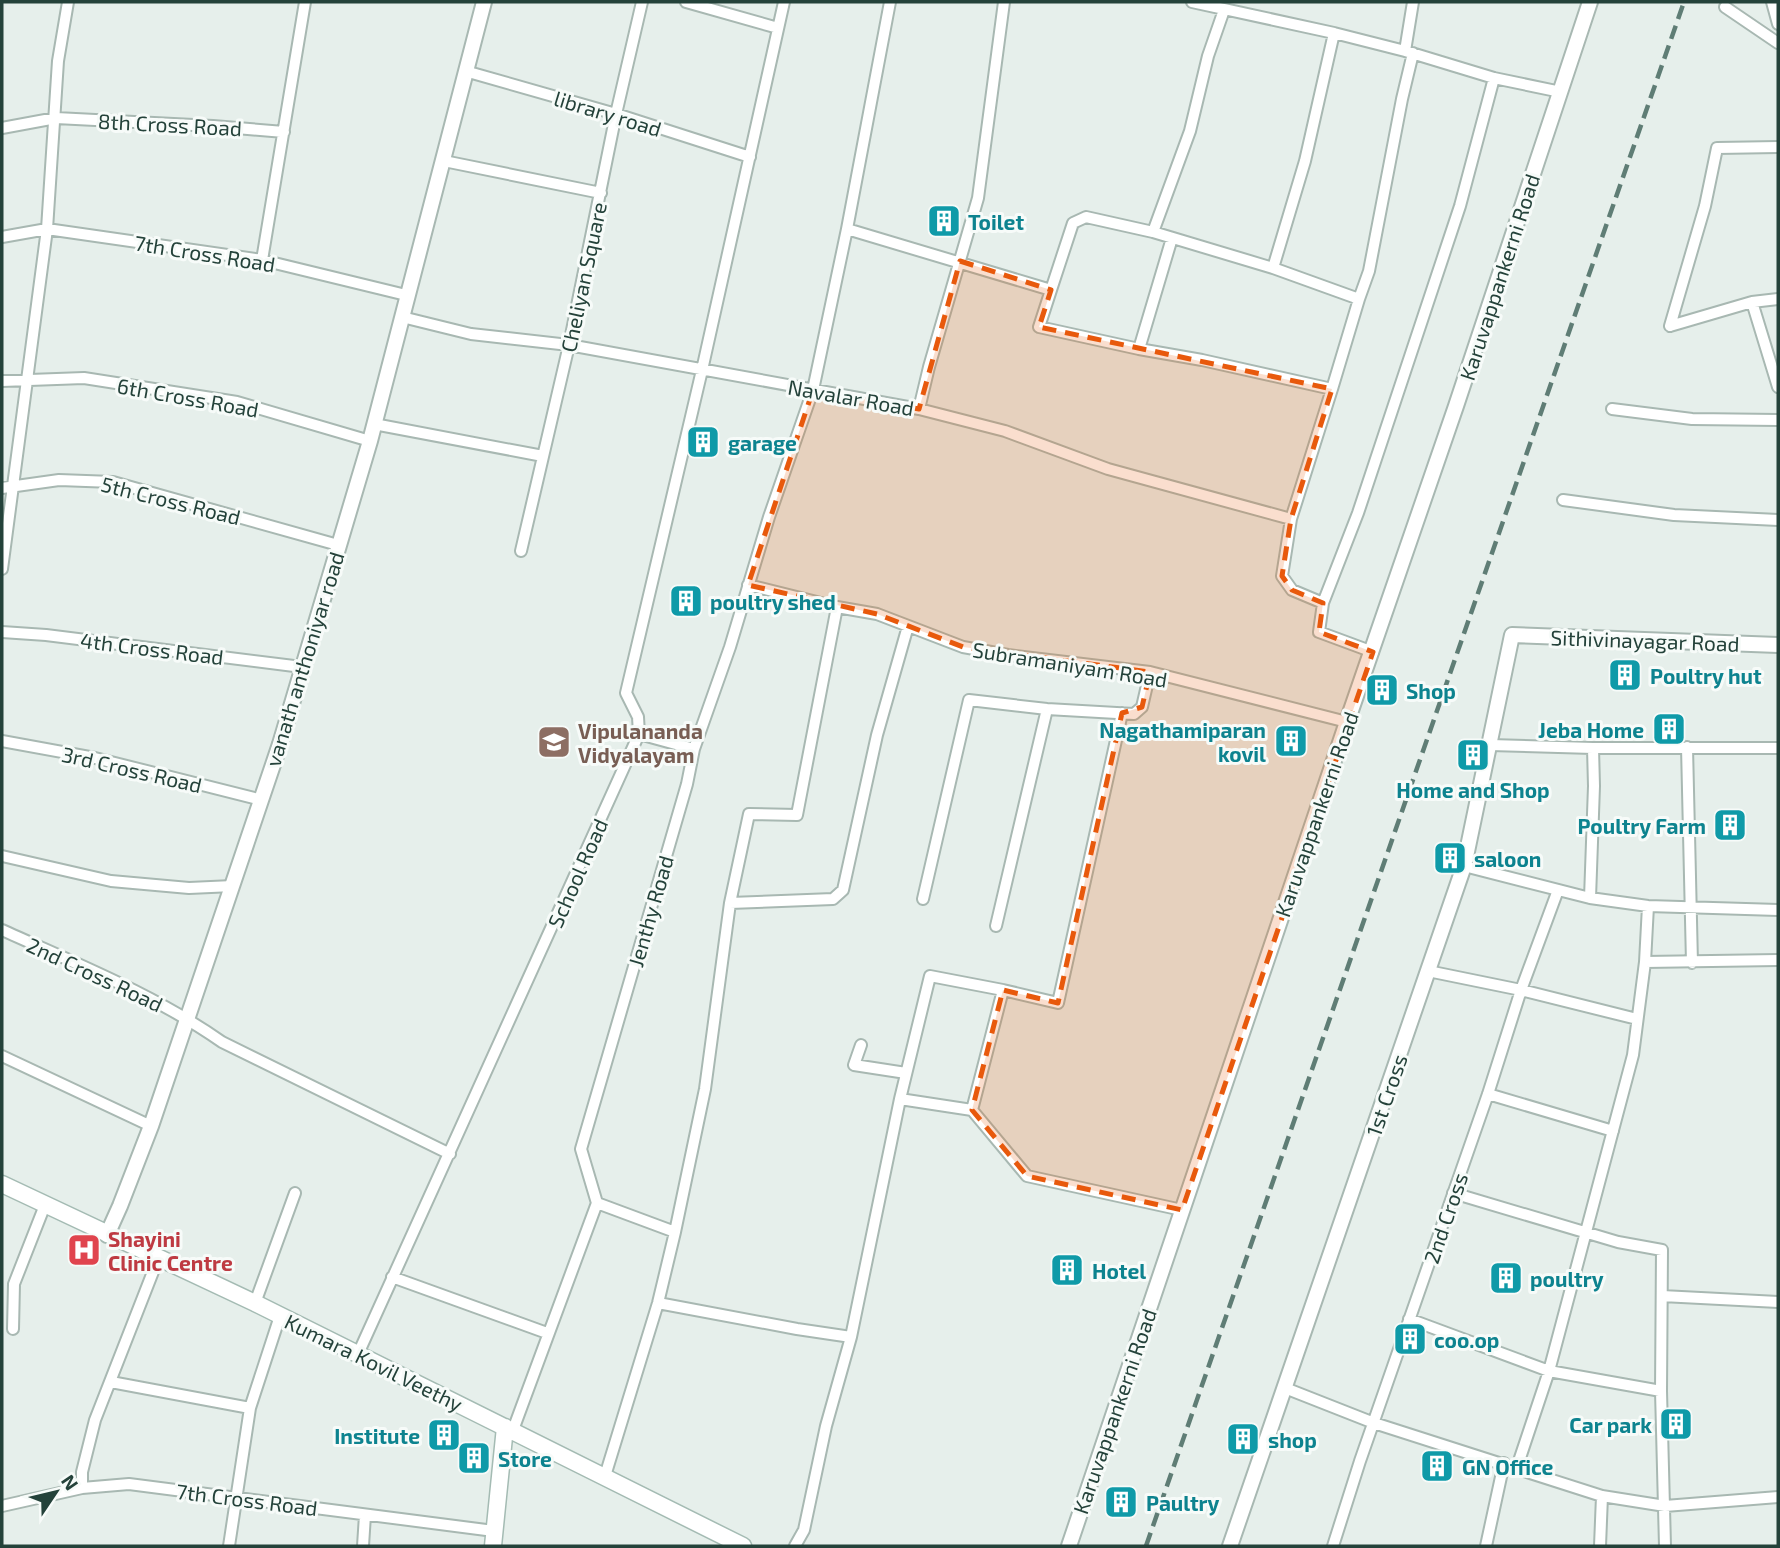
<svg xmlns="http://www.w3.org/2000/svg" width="1780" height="1548" viewBox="0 0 1780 1548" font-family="'Exo 2',sans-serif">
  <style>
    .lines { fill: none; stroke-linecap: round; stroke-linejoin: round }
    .minor-casing { stroke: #a8b8b2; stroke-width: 14 }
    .tertiary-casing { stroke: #a8b8b2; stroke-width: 18 }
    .secondary-casing { stroke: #a4bbb3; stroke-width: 19 }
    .minor { stroke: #fff; stroke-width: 10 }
    .tertiary { stroke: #fff; stroke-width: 14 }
    .secondary { stroke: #fff; stroke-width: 16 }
    .rail { stroke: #5f7d75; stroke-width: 4.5; stroke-dasharray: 14 7; stroke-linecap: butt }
    .marked { fill: #e8590c; fill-opacity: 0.2; stroke: #e8590c; stroke-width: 5; stroke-dasharray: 14 9; stroke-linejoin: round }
    .labels { text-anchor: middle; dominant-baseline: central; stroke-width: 6; stroke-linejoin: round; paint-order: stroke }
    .street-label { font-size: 21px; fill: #24423a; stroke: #f7fbf9 }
    .culture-label { font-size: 21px; font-weight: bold; fill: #0d838f; stroke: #f7fbf9; text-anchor: start }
    .education-label { font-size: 21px; font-weight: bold; fill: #785e54; stroke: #f7fbf9; text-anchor: start }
    .health-label { font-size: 21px; font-weight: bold; fill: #be3a42; stroke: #f7fbf9; text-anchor: start }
  </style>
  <rect width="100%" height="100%" fill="#e6efeb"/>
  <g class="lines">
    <defs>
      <path id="minor" d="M686,2L778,28
        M1192,2L1334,33L1405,51L1494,78L1561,92
        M1772,2L1778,24
        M1725,7L1778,43
        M1224,10L1208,56L1190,131L1153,232L1273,268L1305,161L1334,33
        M1405,51L1413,2
        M465,71L616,114L750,157
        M2,128L56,118L213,126L284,132
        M444,161L601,193
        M847,229L1051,290L1073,223L1086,217L1153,232
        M2,237L47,229L262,260L406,295
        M262,260L305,2
        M1051,290L1039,327L1139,349L1172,238
        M1359,299L1369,271L1402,99L1413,53
        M1752,302L1778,387
        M402,317L471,334L569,345L919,409L1005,431L1108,469L1291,519
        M1670,326L1705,206L1717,148L1778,147
        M1670,326L1752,302L1778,299
        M1139,349L1202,360L1332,389L1359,299L1273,268
        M2,381L84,378L237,402L370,441
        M1332,389L1291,519L1282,576L1292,590L1323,603L1319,632L1373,652
        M919,409L929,367L978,198L1004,2
        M1612,409L1692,419L1778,420
        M374,424L543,456
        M2,488L59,480L113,482L338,545
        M1563,500L1674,515L1778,520
        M521,551L569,345L616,114L642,2
        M2,569L47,229L58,61L68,2
        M1323,603L1358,513L1460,206L1494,78
        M837,607L877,614L963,647L1008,655L1150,672L1347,722
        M2,632L46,635L302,667
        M639,734L694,749
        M2,741L95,758L262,800
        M1490,745L1593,748H1778
        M1687,747L1692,963
        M2,856L111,881L189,888L233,886
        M1464,866L1590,898L1648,906L1778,910
        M1590,898L1594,786L1593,748
        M923,899L969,700L1047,709L1134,714L1142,707L1150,672
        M730,903L833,899L843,890L877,735L908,626
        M996,926L1047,709
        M2,930C77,964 155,995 222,1042L450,1154
        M1645,962L1778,960
        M1428,971L1521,990L1637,1019
        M1003,990L1058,1003L1122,713
        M861,1045L854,1065L906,1073
        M2,1056L151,1126
        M1488,1094L1613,1131
        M900,1099L972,1110
        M1453,1193L1618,1242L1662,1250L1661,1391L1665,1546
        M597,1203L675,1232
        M392,1277L547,1333
        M1662,1296L1778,1302
        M255,1303L295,1193
        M658,1303L797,1329L851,1337L900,1099L930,976L1003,990L972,1110L1027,1176L1182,1210
        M1409,1319L1549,1371L1661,1391
        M13,1329L14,1284L45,1205
        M358,1354L639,734L638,717L626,693L702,370L784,2
        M111,1382L250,1408
        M1285,1388L1374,1423L1602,1496L1665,1506L1778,1497
        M513,1430L597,1203L581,1149L687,784L694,749L730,647L769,517L813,390L847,229L890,2
        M1517,1467L1549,1371L1633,1055L1645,962L1648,906
        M605,1476L658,1303L675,1232L705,1089L730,903L749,814L797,815L837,607L748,585
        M82,1488V1472L95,1420L158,1259
        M2,1506L82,1488L129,1484L494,1531
        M229,1546L250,1408L280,1316
        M363,1546L365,1515
        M795,1546L804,1530L826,1426L851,1337
        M1333,1546L1360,1461L1488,1094L1521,990L1558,890
        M1486,1546L1504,1463
        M1600,1546L1602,1496"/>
      <path id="tertiary" d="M107,1235L120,1206L151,1126L280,744L370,441L484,2
        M1069,1546L1347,722L1456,406L1590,2
        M1230,1546L1464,866L1512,635L1778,645"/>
      <path id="secondary" d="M2,1184L255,1303L743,1546
        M493,1546L505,1427"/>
    </defs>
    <use href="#minor" class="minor-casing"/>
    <use href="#tertiary" class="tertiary-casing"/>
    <use href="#secondary" class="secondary-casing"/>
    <use href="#minor" class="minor"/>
    <use href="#tertiary" class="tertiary"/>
    <use href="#secondary" class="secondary"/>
    <path class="rail" d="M1146,1546L1684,2"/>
  </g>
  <path class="marked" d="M960,261L1051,290L1039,327L1332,389L1291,519L1282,576L1292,590L1323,603L1319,632L1373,652L1182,1210L1027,1176L972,1110L1003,990L1058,1003L1122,713L1142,707L1150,672L963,647L877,614L748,585L813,390L919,409Z"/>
  <defs>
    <symbol id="building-square" viewBox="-11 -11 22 22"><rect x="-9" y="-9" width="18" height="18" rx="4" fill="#0f9aa8" stroke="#f7fbf9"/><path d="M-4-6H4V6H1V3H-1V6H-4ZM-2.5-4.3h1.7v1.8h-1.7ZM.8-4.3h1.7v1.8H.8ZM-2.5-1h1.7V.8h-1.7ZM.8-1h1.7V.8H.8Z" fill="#fff"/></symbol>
    <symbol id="school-square" viewBox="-11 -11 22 22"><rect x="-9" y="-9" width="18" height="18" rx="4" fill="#8d6e63" stroke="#f7fbf9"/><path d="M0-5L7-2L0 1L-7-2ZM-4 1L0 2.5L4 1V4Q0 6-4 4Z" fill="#fff"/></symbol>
    <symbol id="hospital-square" viewBox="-11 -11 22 22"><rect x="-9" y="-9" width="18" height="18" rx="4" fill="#e0444e" stroke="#f7fbf9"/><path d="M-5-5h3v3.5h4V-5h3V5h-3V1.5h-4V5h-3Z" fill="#fff"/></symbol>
  </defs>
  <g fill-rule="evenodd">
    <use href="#building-square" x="925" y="202" width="38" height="38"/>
    <use href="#building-square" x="684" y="423" width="38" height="38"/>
    <use href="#building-square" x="667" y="582" width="38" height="38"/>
    <use href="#building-square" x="1606" y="656" width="38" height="38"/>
    <use href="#building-square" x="1363" y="671" width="38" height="38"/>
    <use href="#building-square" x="1650" y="710" width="38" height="38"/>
    <use href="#building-square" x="1272" y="722" width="38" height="38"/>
    <use href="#school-square" x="535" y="723" width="38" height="38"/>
    <use href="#building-square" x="1454" y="736" width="38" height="38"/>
    <use href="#building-square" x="1711" y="806" width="38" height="38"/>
    <use href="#building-square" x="1431" y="839" width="38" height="38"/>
    <use href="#hospital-square" x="65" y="1231" width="38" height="38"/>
    <use href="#building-square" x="1048" y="1251" width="38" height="38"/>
    <use href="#building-square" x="1487" y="1259" width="38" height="38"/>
    <use href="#building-square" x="1391" y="1320" width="38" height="38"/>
    <use href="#building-square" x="1657" y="1405" width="38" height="38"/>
    <use href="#building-square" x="425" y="1416" width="38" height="38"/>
    <use href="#building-square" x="1224" y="1420" width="38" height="38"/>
    <use href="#building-square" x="455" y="1439" width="38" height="38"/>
    <use href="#building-square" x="1418" y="1447" width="38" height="38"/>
    <use href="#building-square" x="1102" y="1483" width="38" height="38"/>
  </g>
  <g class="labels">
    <g class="street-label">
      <text transform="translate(608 113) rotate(17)">library road</text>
      <text transform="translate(170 124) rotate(3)">8th Cross Road</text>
      <text transform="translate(205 253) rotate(9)">7th Cross Road</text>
      <text transform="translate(583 277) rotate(-78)">Cheliyan Square</text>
      <text transform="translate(1499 277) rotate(-72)">Karuvappankerni Road</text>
      <text transform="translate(188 397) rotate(10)">6th Cross Road</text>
      <text transform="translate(851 397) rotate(10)">Navalar Road</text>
      <text transform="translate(171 500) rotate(14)">5th Cross Road</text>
      <text transform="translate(1645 640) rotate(2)">Sithivinayagar Road</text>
      <text transform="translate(152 648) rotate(7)">4th Cross Road</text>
      <text transform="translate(304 659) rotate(-73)">vanath anthoniyar road</text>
      <text transform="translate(1070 664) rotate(9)">Subramaniyam Road</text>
      <text transform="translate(132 769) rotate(13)">3rd Cross Road</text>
      <text transform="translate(1316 814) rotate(-71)">Karuvappankerni Road</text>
      <text transform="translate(577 873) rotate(-66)">School Road</text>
      <text transform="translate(650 911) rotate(-74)">Jenthy Road</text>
      <text transform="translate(95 974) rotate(25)">2nd Cross Road</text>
      <text transform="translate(1386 1095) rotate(-71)">1st Cross</text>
      <text transform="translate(1445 1218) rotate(-71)">2nd Cross</text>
      <text transform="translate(374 1362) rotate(26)">Kumara Kovil Veethy</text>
      <text transform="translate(1114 1411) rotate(-71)">Karuvappankerni Road</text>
      <text transform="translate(247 1499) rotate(7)">7th Cross Road</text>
    </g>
    <g class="culture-label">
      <text x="968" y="221">Toilet</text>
      <text x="728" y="442">garage</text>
      <text x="710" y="601">poultry shed</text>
      <text x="1650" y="675">Poultry hut</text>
      <text x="1406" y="690">Shop</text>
      <text x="1266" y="729" text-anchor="end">Nagathamiparan<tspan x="1266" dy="24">kovil</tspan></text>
      <text x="1644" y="729" text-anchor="end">Jeba Home</text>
      <text x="1473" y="789" text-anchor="middle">Home and Shop</text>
      <text x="1706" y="825" text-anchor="end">Poultry Farm</text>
      <text x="1474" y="858">saloon</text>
      <text x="1092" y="1270">Hotel</text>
      <text x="1530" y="1278">poultry</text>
      <text x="1434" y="1339">coo.op</text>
      <text x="1652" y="1424" text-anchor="end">Car park</text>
      <text x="420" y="1435" text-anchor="end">Institute</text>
      <text x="1268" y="1439">shop</text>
      <text x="498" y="1458">Store</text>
      <text x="1462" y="1466">GN Office</text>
      <text x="1146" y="1502">Paultry</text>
    </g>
    <g class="education-label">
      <text x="578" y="730">Vipulananda<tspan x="578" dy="24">Vidyalayam</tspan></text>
    </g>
    <g class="health-label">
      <text x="108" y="1238">Shayini<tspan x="108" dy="24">Clinic Centre</tspan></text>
    </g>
  </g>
  <rect width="1780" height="1548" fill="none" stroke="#24423a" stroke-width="7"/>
  <g transform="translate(56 1492) rotate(55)" stroke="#f7fbf9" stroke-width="5" paint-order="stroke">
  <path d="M0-5L12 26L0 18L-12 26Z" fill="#24423a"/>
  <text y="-10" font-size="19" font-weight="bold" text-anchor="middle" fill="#24423a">N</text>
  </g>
</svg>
